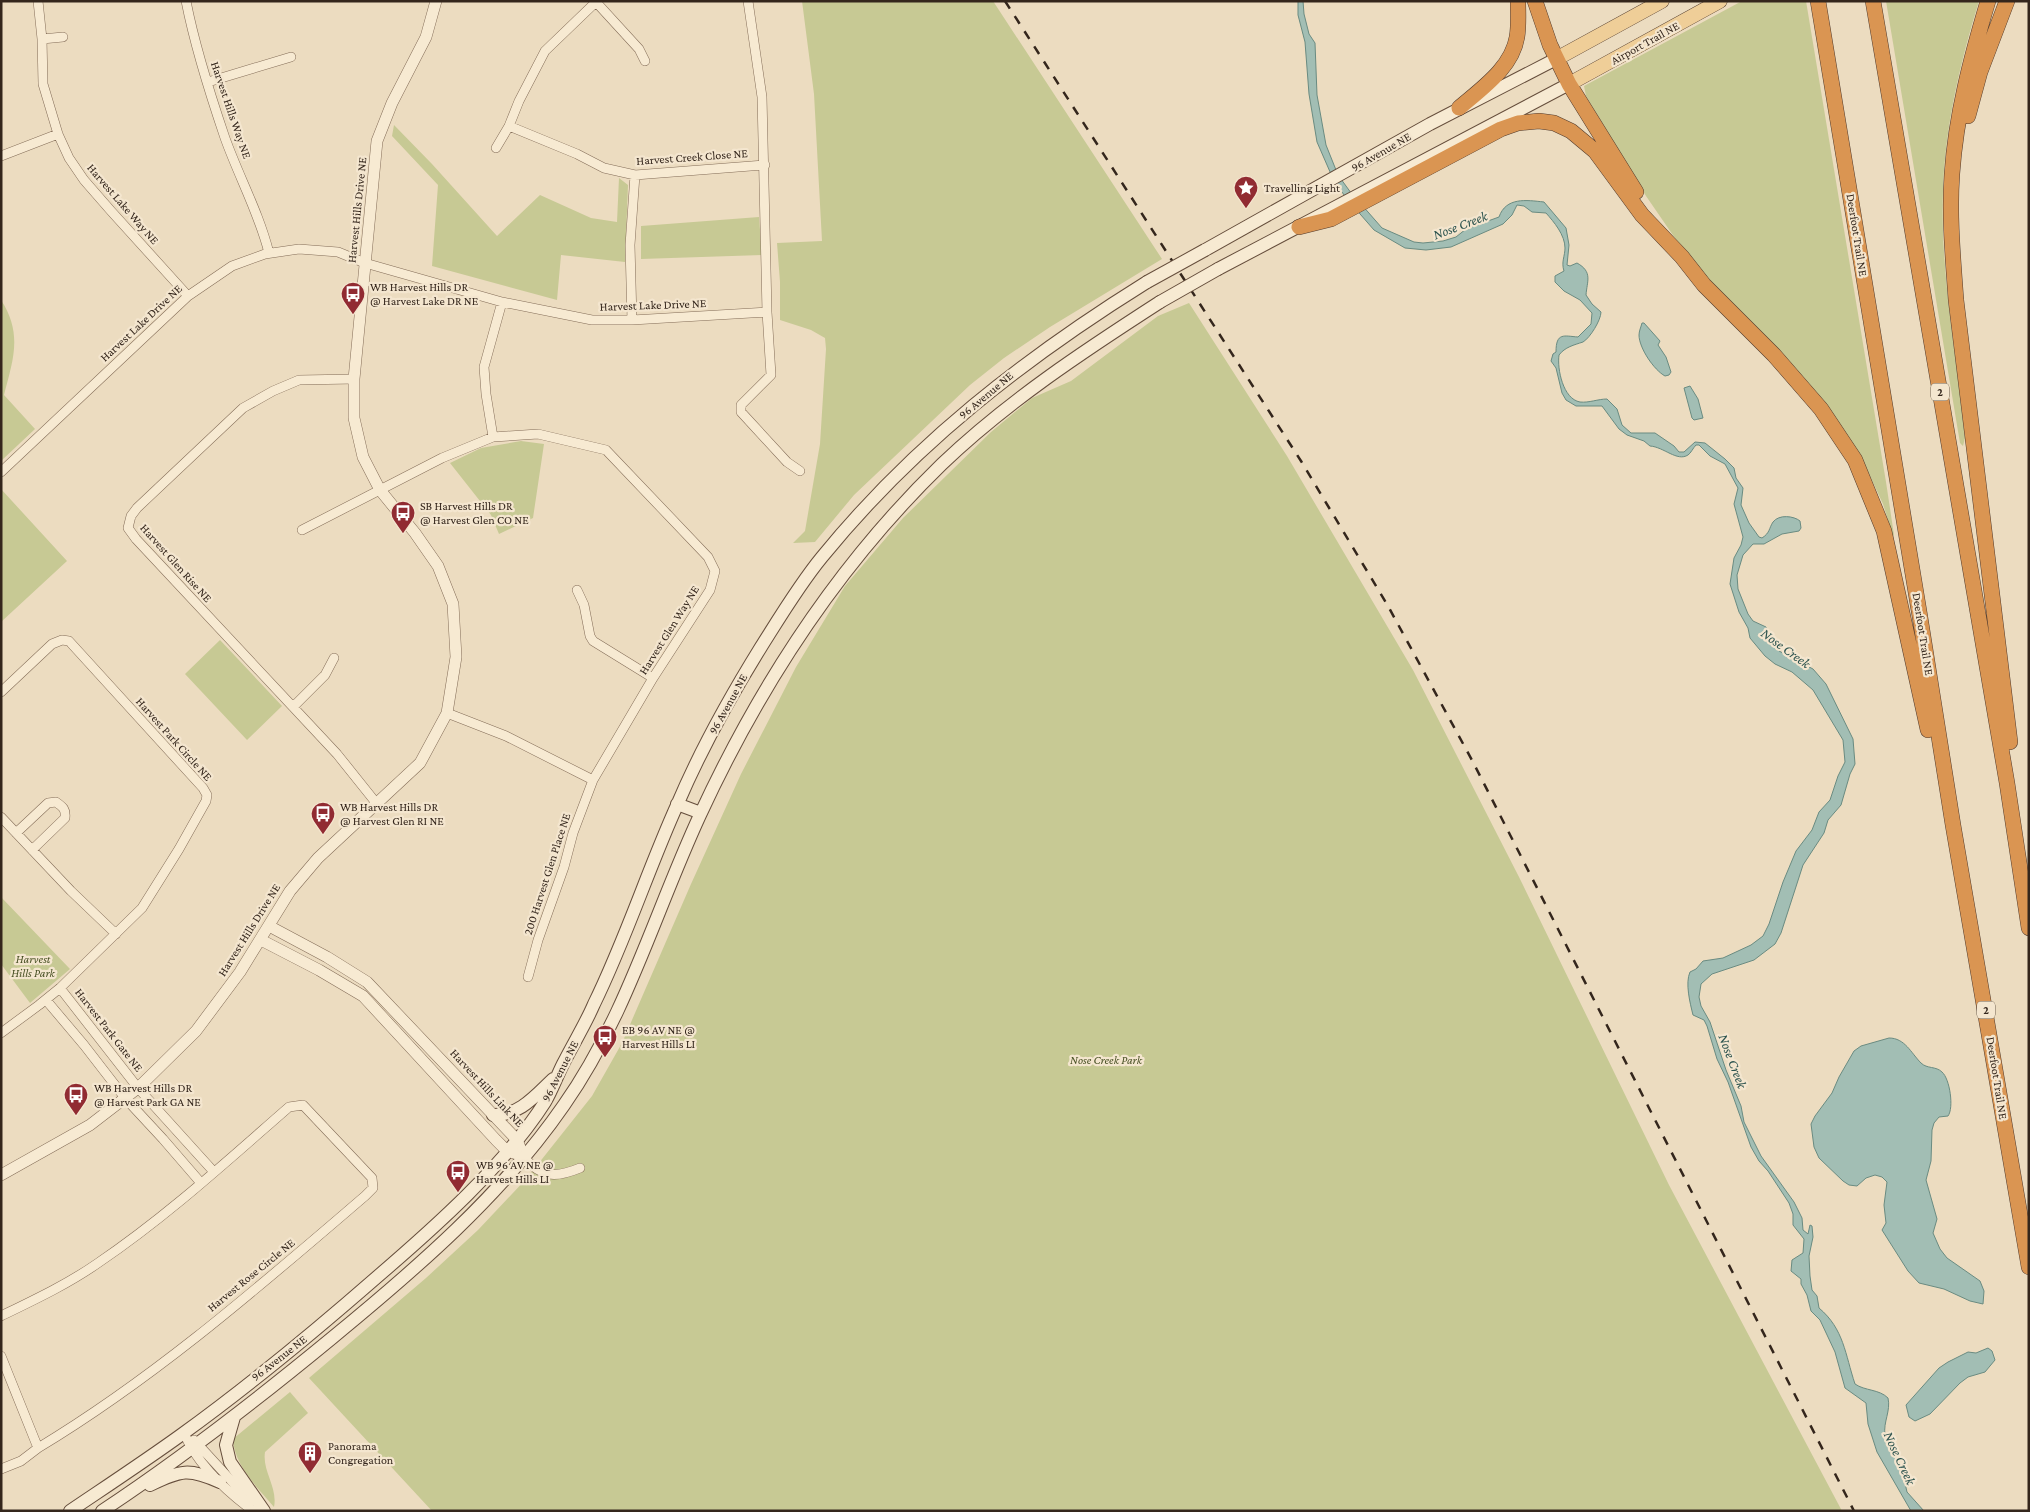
<svg xmlns="http://www.w3.org/2000/svg" width="2030" height="1512" viewBox="0 0 2030 1512" font-family="'Crimson Pro',serif">
  <style>
    .green { fill: #c7c994 }
    .water { fill: #a2beb4; stroke: #6a8b81 }
    .lines { fill: none; stroke-linecap: round; stroke-linejoin: round }
    .minor-casing { stroke: #846d58; stroke-width: 10 }
    .tertiary-casing { stroke: #846d58; stroke-width: 12 }
    .secondary-casing { stroke: #664e3c; stroke-width: 14 }
    .primary-casing { stroke: #523b2d; stroke-width: 15 }
    .motorway-casing { stroke: #523b2d; stroke-width: 16 }
    .minor { stroke: #f7ead2; stroke-width: 9 }
    .tertiary { stroke: #f7ead2; stroke-width: 11 }
    .secondary { stroke: #f7ead2; stroke-width: 12 }
    .primary { stroke: #efce98; stroke-width: 14 }
    .motorway { stroke: #da9552; stroke-width: 15 }
    .rail { stroke: #34261c; stroke-width: 2.5; stroke-dasharray: 9 9; stroke-linecap: butt }
    .secondary-bridge-casing { stroke: #664e3c; stroke-width: 14; stroke-linecap: butt }
    .secondary-bridge { stroke: #f7ead2; stroke-width: 12 }
    .labels { text-anchor: middle; dominant-baseline: central; stroke-width: 4.5; stroke-linejoin: round; paint-order: stroke }
    .shield { fill: #f4e6cf; stroke: #6e6052; stroke-width: 1 }
    .shield-label { font-size: 11px; font-weight: bold; fill: #34261c }
    .street-label { font-size: 12px; fill: #34261c; stroke: #f4e6cf }
    .poi-label { font-size: 12px; fill: #34261c; stroke: #f4e6cf; text-anchor: start }
    .park-label { font-size: 12px; font-style: italic; fill: #485024; stroke: #f4e6cf }
    .water-label { font-size: 14px; font-style: italic; fill: #2c534e; stroke: #f4e6cf }
  </style>
  <rect width="100%" height="100%" fill="#ecdcc0"/>
  <path class="green" d="M802,1H993L1162,259L1050,327L1004,358L970,385L854,495L815,542L793,543L805,531L820,444L826,349L825,338L811,330L780,320V282L777,243L822,241L814,94Z
    M1742,1H1806L1886,482L1894,535L1893,536L1883,504L1862,459L1771,348L1688,257L1646,196L1586,96L1584,86Z
    M1886,1H1979C1960,63 1945,127 1943,191C1940,274 1957,356 1965,438L1963,446L1960,443Z
    M394,125L432,164L497,236L540,195L591,218L617,222L619,178L628,185L625,262L561,255L557,300L432,266L438,185L392,136Z
    M759,217L762,255L641,259V226Z
    M1,300C23,334 13,360 4,395L35,429L1,461Z
    M1189,303L1287,456L1413,670L1519,877L1669,1185L1842,1511H432L309,1378L426,1278L478,1230L527,1178L592,1096L622,1043L691,884L741,774L796,667L845,586L903,518L991,432L1032,398L1071,381L1158,316Z
    M521,441L544,444L533,518L499,534L491,515L450,463L481,448Z
    M1,489L67,561L1,622Z
    M220,640L282,706L247,740L185,674Z
    M1,897L70,969L30,1003L1,964Z
    M290,1392L308,1413L265,1452C262,1471 278,1487 274,1507C258,1488 234,1465 233,1439Z"/>
  <path class="water" d="M1298,1H1303L1304,14L1309,34L1315,43L1317,95L1326,145L1338,175L1354,197L1361,204L1382,228L1414,242L1423,243L1443,241L1456,237L1466,229L1499,217C1506,197 1526,200 1544,202L1566,228L1569,245L1567,265L1570,266L1577,263C1593,272 1587,281 1586,295L1592,304L1601,312C1601,320 1590,338 1583,342C1574,345 1565,347 1559,355C1557,369 1563,399 1580,402C1589,403 1598,399 1607,399L1617,409L1622,425L1631,433H1655L1674,446L1679,452H1684L1695,442L1705,443L1725,459L1734,468L1736,478L1743,488L1741,505L1749,523L1759,537L1762,538C1770,533 1769,528 1773,522C1779,514 1794,516 1800,521L1801,528L1799,531L1782,534L1764,544H1753L1743,555L1737,575L1738,589L1748,614L1753,621L1766,627L1779,651L1813,669L1826,684L1853,739L1855,764L1850,774L1841,805L1828,820L1824,833L1803,865L1781,933L1775,944L1754,960L1712,974L1701,984L1699,997L1701,1006L1710,1022L1726,1070L1741,1106L1744,1122L1761,1156L1794,1202L1802,1218L1803,1230L1808,1234L1810,1225L1812,1226L1813,1237L1809,1256L1810,1276L1812,1290L1817,1296L1819,1308C1844,1329 1845,1354 1855,1384C1865,1391 1879,1389 1888,1398C1891,1411 1883,1422 1885,1435L1901,1466L1907,1492L1924,1511H1911L1877,1452L1868,1424L1866,1403L1845,1388L1835,1352L1820,1320L1811,1311L1807,1295L1801,1284V1279L1791,1271L1792,1260L1803,1253L1804,1239L1793,1225V1214L1789,1203L1768,1171L1759,1161L1751,1147L1728,1082L1717,1059L1707,1026L1704,1020L1693,1015C1690,1003 1685,983 1690,972L1696,969L1703,961L1723,958L1751,945L1763,936L1769,924L1783,882L1796,851L1812,830L1819,812L1830,800L1838,776L1845,762L1843,740L1813,690L1792,672L1775,664L1765,656L1750,638L1748,628L1739,612L1730,584L1734,558L1741,545L1743,537L1734,504L1738,488L1725,464L1710,456L1699,445H1696C1693,448 1691,453 1688,455C1677,462 1664,447 1650,446L1644,441L1627,435L1619,429L1602,406H1576L1566,400L1562,393L1556,368L1551,361L1553,354L1556,352C1556,332 1564,336 1578,337L1591,324L1592,313L1580,300L1564,291L1555,282V276L1564,271C1561,262 1565,256 1565,248C1565,235 1554,222 1546,213L1532,212L1524,206L1517,205L1512,215L1503,224L1451,247L1426,250L1405,248L1374,230L1347,199L1334,181L1317,142L1309,94L1305,42L1298,15Z
    M1642,323H1644L1660,341L1658,345L1666,357L1671,372L1669,375L1665,376C1654,370 1639,348 1639,335C1639,331 1641,327 1642,323Z
    M1690,386L1698,399L1703,418L1694,420L1692,418L1684,388Z
    M1889,1038C1905,1038 1911,1053 1921,1063C1927,1069 1936,1066 1942,1072C1950,1079 1954,1108 1948,1116L1939,1117L1934,1123L1932,1130L1931,1161L1926,1180L1937,1219L1933,1233L1940,1249L1947,1258L1980,1281L1984,1291L1983,1304L1970,1301L1944,1289L1919,1283L1908,1271L1882,1230L1886,1223L1884,1205L1887,1182L1882,1177L1875,1175L1866,1178L1857,1186L1849,1185L1843,1181L1819,1158L1814,1147L1811,1124L1815,1116L1832,1093L1839,1077L1854,1051L1861,1046Z
    M1988,1348L1992,1351L1995,1360L1985,1372L1968,1377L1960,1383L1930,1414L1915,1421L1909,1417L1906,1405L1939,1368L1948,1362L1968,1352L1976,1353Z"/>
  <g class="lines">
    <defs>
      <path id="minor" d="M38,1L42,39L43,84L58,134L69,158L84,180L111,211L188,296
        M186,1C195,47 210,94 225,138C239,177 259,213 269,253
        M748,1L762,97L767,312L771,375L741,405V412L787,462L800,471
        M596,2L639,49L645,61
        M42,39L63,37
        M208,82L291,57
        M509,126L577,154L604,168L635,175L765,165
        M496,148L509,126L519,101L545,51L597,1
        M1,156L58,134
        M632,320L630,245L635,175
        M354,379L299,380L273,391L243,408L137,508L131,516L128,528L136,539L337,754L377,804
        M493,437L486,394L484,367L502,302
        M1,472L188,296L232,266L265,254L299,249L338,252L365,263L502,302L592,320H632L767,312
        M302,530L442,458L493,437L538,434L606,450L708,557L715,571L710,590L653,678L593,780L506,736L447,713
        M577,590L584,605L590,636L593,641L653,678
        M1,692L52,644L62,640L69,641L203,788L207,795L206,801L179,849L142,908L60,988L39,1005L1,1033
        M293,707L325,675L334,658
        M1,817L71,891L116,934
        M16,833L48,803L56,802C63,807 66,809 65,818L32,850
        M528,977L538,940L564,867L573,833L593,780
        M60,988L138,1088L214,1172
        M46,1000L84,1045L125,1098L163,1139L201,1183
        M524,1157C541,1178 556,1178 580,1168
        M1,1316C34,1300 68,1284 98,1263C166,1217 227,1161 289,1107L303,1105L372,1178L373,1188L365,1196C261,1285 156,1377 38,1448L1,1356
        M184,1433C197,1464 225,1490 253,1511
        M194,1440L237,1487L249,1504
        M1,1469L21,1461L38,1448"/>
      <path id="tertiary" d="M269,926L327,957L367,982L517,1140L524,1157
        M261,940L319,970L363,996L496,1140L507,1151L517,1154
        M1,1175L90,1125L138,1088L196,1031L240,972L290,891L318,858L420,763L447,713L456,657L453,604L438,566L415,533L380,490L363,457L354,418V379L377,141L392,103L426,37L436,1"/>
      <path id="secondary" d="M1205,250L1430,124L1556,59
        M1218,269L1569,84
        M677,804L701,813
        M493,1115C519,1116 535,1096 553,1079
        M234,1417L226,1445L230,1462L264,1511
        M150,1485C182,1470 188,1468 220,1482
        M70,1511C107,1486 145,1461 181,1435C249,1386 314,1332 377,1277C434,1228 505,1165 545,1102C552,1090 557,1076 563,1064C573,1044 585,1025 594,1004C626,939 648,869 678,803C701,749 730,697 761,647C780,617 799,585 822,557C914,444 1025,358 1147,282
        M102,1511C182,1458 258,1399 332,1338C416,1269 502,1195 564,1105C626,1017 655,912 700,815C760,685 840,563 942,464C1008,401 1084,351 1160,302"/>
      <path id="primary" d="M1556,59L1662,1
        M1569,84L1720,1"/>
      <path id="motorway" d="M1535,1L1550,45L1569,84L1636,192
        M1818,1L1920,617L1953,825L2029,1267
        M1873,1L2007,783L2029,928
        M1988,1C1971,58 1956,115 1952,174C1949,216 1953,258 1956,300L2010,742
        M1459,108C1481,89 1512,68 1517,37C1519,25 1518,13 1518,1
        M1968,116L1980,72L2007,1
        M1299,227L1331,219L1501,129L1518,123L1539,121L1554,123L1571,131L1595,151L1642,215L1682,257L1704,285L1774,355L1821,409L1855,460L1884,531L1928,730"/>
    </defs>
    <use href="#minor" class="minor-casing"/>
    <use href="#tertiary" class="tertiary-casing"/>
    <use href="#secondary" class="secondary-casing"/>
    <use href="#primary" class="primary-casing"/>
    <use href="#motorway" class="motorway-casing"/>
    <use href="#minor" class="minor"/>
    <use href="#tertiary" class="tertiary"/>
    <use href="#secondary" class="secondary"/>
    <use href="#primary" class="primary"/>
    <use href="#motorway" class="motorway"/>
    <path class="rail" d="M1005,1L1301,461L1388,606L1473,762L1854,1511"/>
    <defs>
      <path id="secondary-bridge" d="M1147,282L1205,250
        M1160,302L1218,269"/>
    </defs>
    <use href="#secondary-bridge" class="secondary-bridge-casing"/>
    <use href="#secondary-bridge" class="secondary-bridge"/>
  </g>
  <defs>
    <symbol id="sight-pin" viewBox="-11 -11 22 30"><path d="M0 17L-7.5 6A9.5 9.5 0 1 1 7.5 6Z" fill="#912b32" stroke="#f4e6cf"/><path d="M0-6L1.8-2.2L6-1.7L2.9 1.2L3.7 5.4L0 3.3L-3.7 5.4L-2.9 1.2L-6-1.7L-1.8-2.2Z" fill="#fff"/></symbol>
    <symbol id="bus-pin" viewBox="-11 -11 22 30"><path d="M0 17L-7.5 6A9.5 9.5 0 1 1 7.5 6Z" fill="#912b32" stroke="#f4e6cf"/><path d="M-5-6H5V4H4V6H2V4H-2V6H-4V4H-5ZM-3.5-4V0h7V-4ZM-3.5 1.2v1.5H-2V1.2ZM2 1.2v1.5H3.5V1.2Z" fill="#fff"/></symbol>
    <symbol id="building-pin" viewBox="-11 -11 22 30"><path d="M0 17L-7.5 6A9.5 9.5 0 1 1 7.5 6Z" fill="#912b32" stroke="#f4e6cf"/><path d="M-4-6H4V6H1V3H-1V6H-4ZM-2.5-4.3h1.7v1.8h-1.7ZM.8-4.3h1.7v1.8H.8ZM-2.5-1h1.7V.8h-1.7ZM.8-1h1.7V.8H.8Z" fill="#fff"/></symbol>
  </defs>
  <g fill-rule="evenodd">
    <use href="#sight-pin" x="1232" y="174" width="28" height="38"/>
    <use href="#bus-pin" x="339" y="280" width="28" height="38"/>
    <use href="#bus-pin" x="389" y="499" width="28" height="38"/>
    <use href="#bus-pin" x="309" y="800" width="28" height="38"/>
    <use href="#bus-pin" x="591" y="1023" width="28" height="38"/>
    <use href="#bus-pin" x="62" y="1081" width="28" height="38"/>
    <use href="#bus-pin" x="444" y="1158" width="28" height="38"/>
    <use href="#building-pin" x="296" y="1439" width="28" height="38"/>
  </g>
  <g class="labels">
    <g class="shield">
      <rect x="1931" y="383.5" width="18" height="17" rx="4"/>
      <rect x="1977" y="1001.5" width="18" height="17" rx="4"/>
    </g>
    <g class="shield-label">
      <text x="1940" y="392">2</text>
      <text x="1986" y="1010">2</text>
    </g>
    <g class="street-label">
      <text transform="translate(1645 43) rotate(-29)">Airport Trail NE</text>
      <text transform="translate(231 110) rotate(71)">Harvest Hills Way NE</text>
      <text transform="translate(1381 152) rotate(-30)">96 Avenue NE</text>
      <text transform="translate(692 157) rotate(-4)">Harvest Creek Close NE</text>
      <text transform="translate(123 204) rotate(49)">Harvest Lake Way NE</text>
      <text transform="translate(357 210) rotate(-84)">Harvest Hills Drive NE</text>
      <text transform="translate(1857 235) rotate(81)">Deerfoot Trail NE</text>
      <text transform="translate(653 305) rotate(-2)">Harvest Lake Drive NE</text>
      <text transform="translate(141 323) rotate(-43)">Harvest Lake Drive NE</text>
      <text transform="translate(986 395) rotate(-40)">96 Avenue NE</text>
      <text transform="translate(176 563) rotate(48)">Harvest Glen Rise NE</text>
      <text transform="translate(669 630) rotate(-58)">Harvest Glen Way NE</text>
      <text transform="translate(1923 634) rotate(81)">Deerfoot Trail NE</text>
      <text transform="translate(728 704) rotate(-61)">96 Avenue NE</text>
      <text transform="translate(174 739) rotate(48)">Harvest Park Circle NE</text>
      <text transform="translate(547 874) rotate(-72)">200 Harvest Glen Place NE</text>
      <text transform="translate(249 930) rotate(-58)">Harvest Hills Drive NE</text>
      <text transform="translate(109 1030) rotate(52)">Harvest Park Gate NE</text>
      <text transform="translate(560 1071) rotate(-63)">96 Avenue NE</text>
      <text transform="translate(1997 1078) rotate(81)">Deerfoot Trail NE</text>
      <text transform="translate(487 1088) rotate(47)">Harvest Hills Link NE</text>
      <text transform="translate(251 1275) rotate(-39)">Harvest Rose Circle NE</text>
      <text transform="translate(279 1358) rotate(-38)">96 Avenue NE</text>
    </g>
    <g class="poi-label">
      <text x="1264" y="188">Travelling Light</text>
      <text x="370" y="287">WB Harvest Hills DR<tspan x="370" dy="14">@ Harvest Lake DR NE</tspan></text>
      <text x="420" y="506">SB Harvest Hills DR<tspan x="420" dy="14">@ Harvest Glen CO NE</tspan></text>
      <text x="340" y="807">WB Harvest Hills DR<tspan x="340" dy="14">@ Harvest Glen RI NE</tspan></text>
      <text x="622" y="1030">EB 96 AV NE @<tspan x="622" dy="14">Harvest Hills LI</tspan></text>
      <text x="94" y="1088">WB Harvest Hills DR<tspan x="94" dy="14">@ Harvest Park GA NE</tspan></text>
      <text x="476" y="1165">WB 96 AV NE @<tspan x="476" dy="14">Harvest Hills LI</tspan></text>
      <text x="328" y="1446">Panorama<tspan x="328" dy="14">Congregation</tspan></text>
    </g>
    <g class="park-label">
      <text x="33" y="959">Harvest<tspan x="33" dy="14">Hills Park</tspan></text>
      <text x="1106" y="1060">Nose Creek Park</text>
    </g>
    <g class="water-label">
      <text transform="translate(1460 225) rotate(-21)">Nose Creek</text>
      <text transform="translate(1786 648) rotate(36)">Nose Creek</text>
      <text transform="translate(1733 1061) rotate(69)">Nose Creek</text>
      <text transform="translate(1900 1458) rotate(65)">Nose Creek</text>
    </g>
  </g>
  <rect width="2030" height="1512" fill="none" stroke="#34261c" stroke-width="5"/>
</svg>
